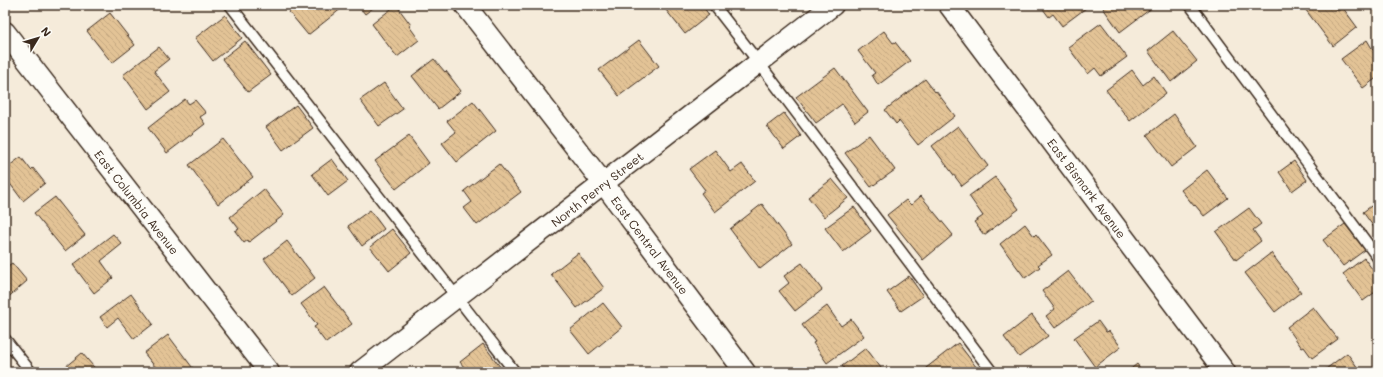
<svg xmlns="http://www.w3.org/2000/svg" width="1383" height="377" viewBox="0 0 1383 377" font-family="Mali,sans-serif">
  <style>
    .building { fill: url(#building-back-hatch); stroke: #3b2a1e }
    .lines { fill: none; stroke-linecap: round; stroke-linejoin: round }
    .lane-casing { stroke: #3b2a1e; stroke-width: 13 }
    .street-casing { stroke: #3b2a1e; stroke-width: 23 }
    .lane { stroke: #fdfcf7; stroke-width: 10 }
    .street { stroke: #fdfcf7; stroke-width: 20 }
    .labels { text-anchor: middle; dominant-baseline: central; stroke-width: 3; stroke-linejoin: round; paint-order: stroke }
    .street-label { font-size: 12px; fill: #3b2a1e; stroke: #fdfcf7 }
  </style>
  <defs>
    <pattern id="building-back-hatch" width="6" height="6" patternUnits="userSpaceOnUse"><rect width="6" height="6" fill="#e3c396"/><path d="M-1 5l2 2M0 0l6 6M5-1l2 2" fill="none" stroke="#c4a881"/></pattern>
  </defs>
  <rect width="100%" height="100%" fill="#f5ebda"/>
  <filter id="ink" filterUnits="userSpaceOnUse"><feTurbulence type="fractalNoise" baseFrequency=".025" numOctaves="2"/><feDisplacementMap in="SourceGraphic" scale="8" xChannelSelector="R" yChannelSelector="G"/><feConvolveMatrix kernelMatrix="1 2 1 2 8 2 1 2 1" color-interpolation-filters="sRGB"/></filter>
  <g filter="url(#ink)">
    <path class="building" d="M298,5H340L342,8L308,35L289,12Z
      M358,5H377L365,14Z
      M396,5L411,25L409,26L419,40L397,57L372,24Z
      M672,5H702L709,15L685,34L666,10Z
      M1040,5H1084L1086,8L1062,26L1053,14L1049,17Z
      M1107,5H1152L1153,7L1120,32L1103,8Z
      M1302,5H1334L1338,11L1343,8L1357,27L1333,46Z
      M110,13L135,45L112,63L87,31Z
      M225,15L242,38L213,61L195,38Z
      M1101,23L1127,57L1101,76L1095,68L1088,74L1068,47Z
      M884,31L893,43L895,42L910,61L878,85L872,75L875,73L858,51Z
      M1173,31L1197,61L1171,82L1148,51Z
      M639,40L659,66L619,96L599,70Z
      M1367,40L1373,50L1378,47V77L1363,88L1341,59Z
      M245,41L271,75L248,92L222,59Z
      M159,47L169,59L154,71L170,92L148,109L123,75Z
      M434,59L445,72L446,71L461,91L438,109L412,76Z
      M835,68L868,112L855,122L842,104L816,123L796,97Z
      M1132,70L1143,85L1154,76L1166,93L1130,121L1106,90Z
      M925,79L935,92L936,91L955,116L918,145L899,121L896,124L885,110Z
      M384,83L403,109L379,126L360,100Z
      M185,99L189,104L195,100L206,113L200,117L205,124L167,153L148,128Z
      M473,101L496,131L457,162L442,143L456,132L447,121Z
      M296,105L313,128L283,150L266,127Z
      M784,113L801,136L784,149L767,126Z
      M1174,114L1197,147L1171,167L1147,135Z
      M958,126L988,166L962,186L932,146Z
      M869,135L895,170L871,187L845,153Z
      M409,136L429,163L396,189L375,161Z
      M223,139L253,177L218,204L189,165Z
      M715,150L731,172L742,164L755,181L715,212L701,193L705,190L689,169Z
      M21,157L31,170L33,168L45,183L23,201L5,177V169Z
      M332,159L348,181L328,196L312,174Z
      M1294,161L1307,180L1292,191L1279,172Z
      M499,164L521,192L477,225L464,208L472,202L464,191Z
      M1207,170L1228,198L1204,216L1195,205L1194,206L1181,190Z
      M995,177L1019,209L984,235L974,222L983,216L969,196Z
      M832,179L848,198L824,217L808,197Z
      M264,189L284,215L249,242L248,240L244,243L235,231L239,229L230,217Z
      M921,196L953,235L923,260L887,215L906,200L911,205Z
      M55,197L85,235L65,251L34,213Z
      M1378,201V233L1363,212Z
      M762,204L792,244L760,269L730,229Z
      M854,207L871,231L843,252L825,228Z
      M1249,208L1261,224L1253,230L1261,241L1236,260L1216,232Z
      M370,210L384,229L362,246L348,226Z
      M1025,224L1034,236L1036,234L1052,255L1038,265L1040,267L1025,278L1000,244Z
      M1345,224L1365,250L1343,266L1323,240Z
      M392,229L411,253L389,271L370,247Z
      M113,234L122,244L101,261L113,278L94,293L73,265Z
      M287,241L315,278L292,296L264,259Z
      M578,253L604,288L577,308L551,274Z
      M1271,253L1301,292L1275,312L1245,273Z
      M1364,258L1378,277V290L1363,301L1343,274Z
      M12,263L27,281L5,300V268Z
      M802,263L822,290L795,311L779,291L789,283L784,276Z
      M1068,271L1091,301L1055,328L1046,316L1055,309L1042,291Z
      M909,276L923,296L901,311L887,292Z
      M324,287L352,324L326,343L314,327L317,325L301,304Z
      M131,294L153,324L134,339L118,318L107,327L100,317Z
      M603,303L622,327L589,354L570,330Z
      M827,306L841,326L851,319L864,336L827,363L813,343L815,342L802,325Z
      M1313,307L1338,339L1312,358L1304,347L1302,348L1287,327Z
      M1032,315L1048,336L1019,357L1004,337Z
      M1098,321L1106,332L1109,331L1121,347L1095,367L1074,338Z
      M168,335L195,371L194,372H159L144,353Z
      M958,343L980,372H929L926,368Z
      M483,344L504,372H468L460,362Z
      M866,348L884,372H847L842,366Z
      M82,353L98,372H59Z
      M1347,353L1361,372H1322Z
      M1137,364L1143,372H1127Z"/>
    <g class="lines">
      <defs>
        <path id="lane" d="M230,5L515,372
          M714,5L759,63L992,372
          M1190,5L1378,258
          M5,339L31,372"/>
        <path id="street" d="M465,5L604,184L745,372
          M949,5L1225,372
          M5,32L269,372
          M360,372L833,5"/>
      </defs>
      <use href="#lane" class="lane-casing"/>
      <use href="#street" class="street-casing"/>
      <use href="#lane" class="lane"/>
      <use href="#street" class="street"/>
    </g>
  </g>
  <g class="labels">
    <g class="street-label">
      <text transform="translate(1087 188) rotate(53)">East Bismark Avenue</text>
      <text transform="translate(597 189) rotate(-38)">North Perry Street</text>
      <text transform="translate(137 202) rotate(52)">East Columbia Avenue</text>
      <text transform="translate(650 245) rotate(53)">East Central Avenue</text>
    </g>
  </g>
  <rect width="1383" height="377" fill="none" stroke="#fdfcf7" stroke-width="20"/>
  <rect x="10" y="10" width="1363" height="357" fill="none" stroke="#3b2a1e" stroke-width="1.5" filter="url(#ink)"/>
  <g transform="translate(38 38) rotate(52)" stroke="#fdfcf7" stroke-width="3" paint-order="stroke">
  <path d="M0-3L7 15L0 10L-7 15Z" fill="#3b2a1e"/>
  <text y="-6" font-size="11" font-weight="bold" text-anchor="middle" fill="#3b2a1e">N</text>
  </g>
</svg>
